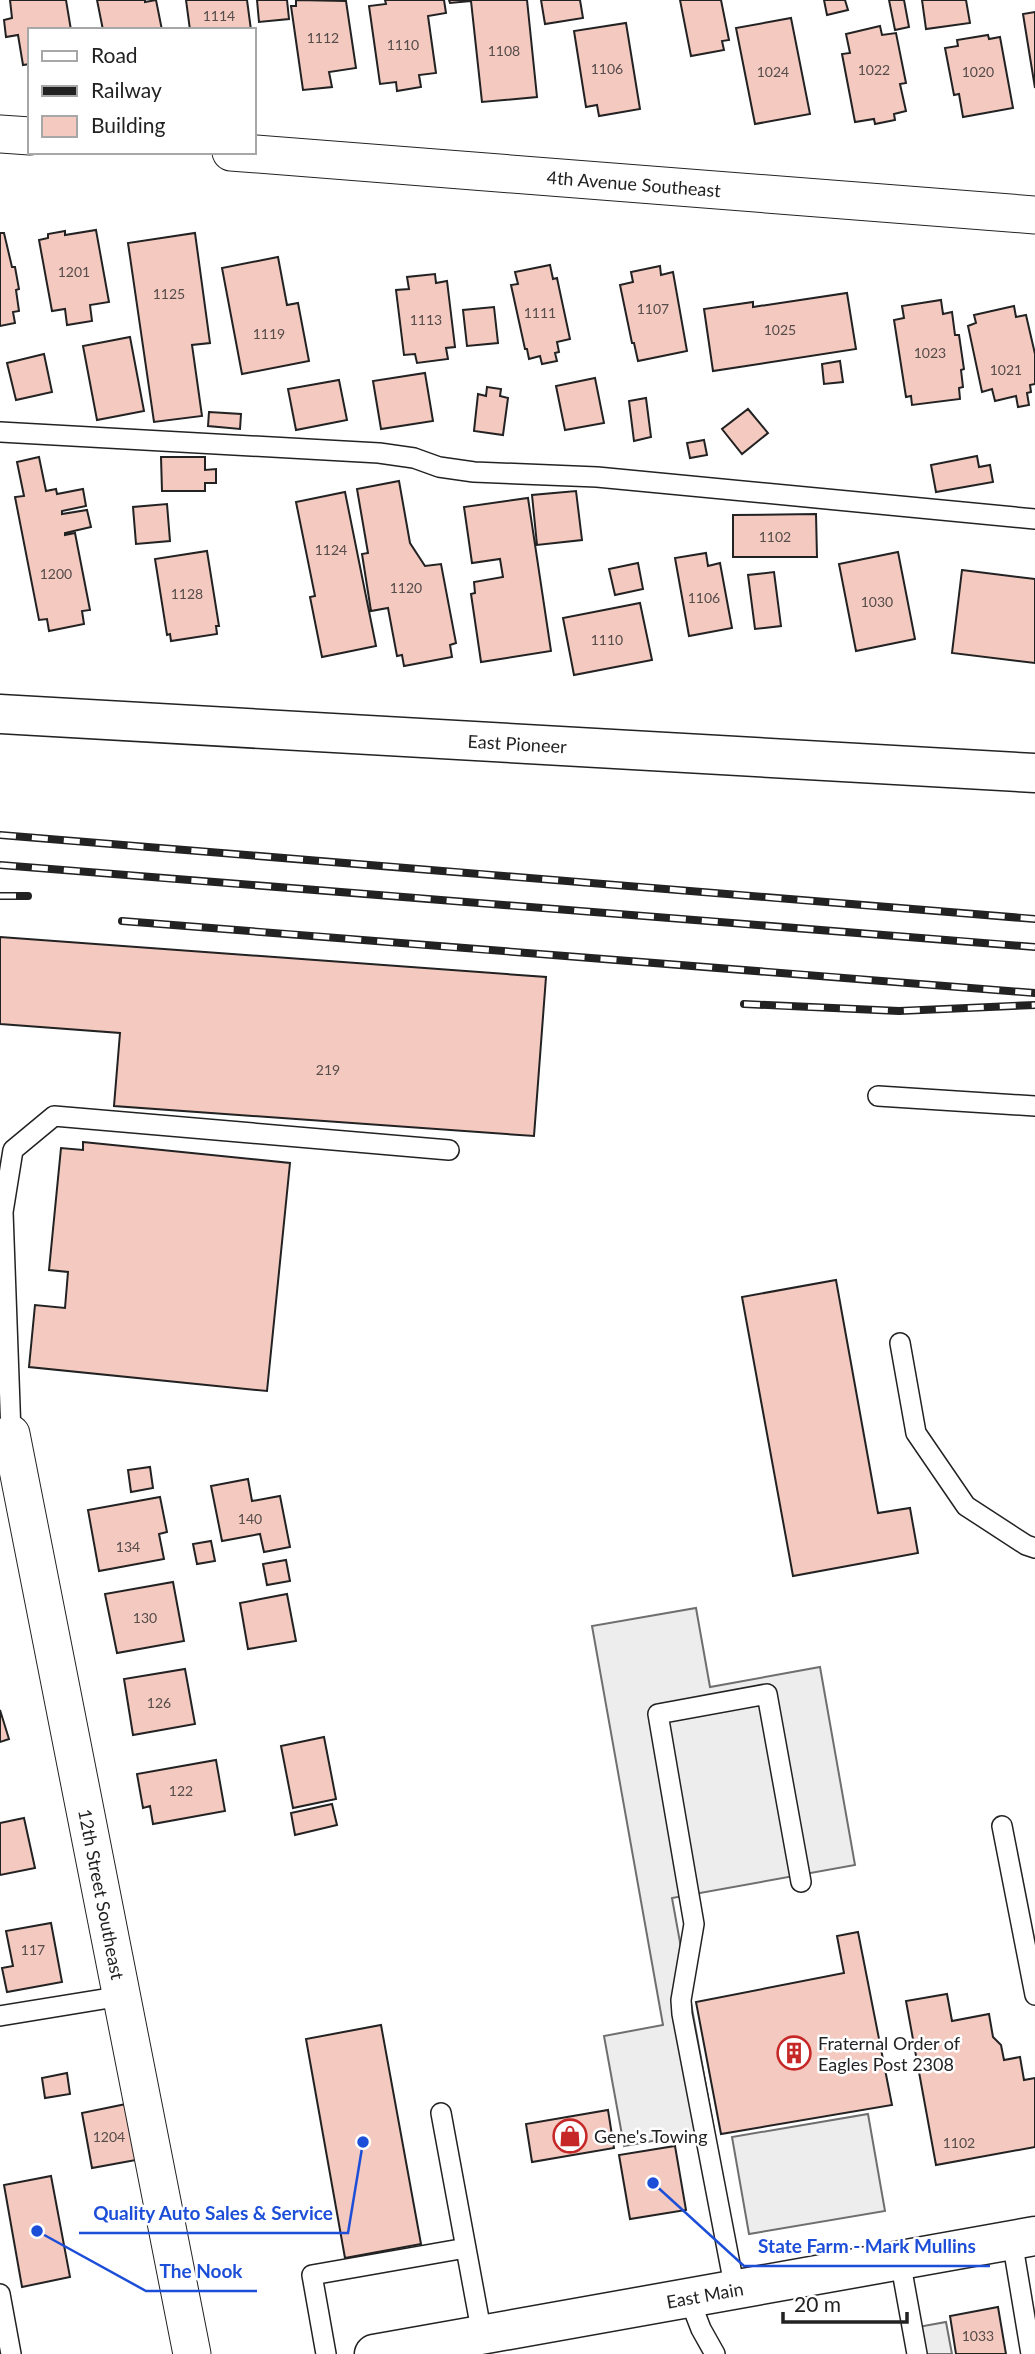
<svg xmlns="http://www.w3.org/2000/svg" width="1035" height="2354" viewBox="0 0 1035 2354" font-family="Lato,sans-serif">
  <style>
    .parking { fill: #ededed; stroke: #6f6f6f; stroke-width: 2 }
    .building { fill: #f3c9c0; stroke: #222; stroke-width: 2 }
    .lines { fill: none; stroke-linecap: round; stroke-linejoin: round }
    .service-casing { stroke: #222; stroke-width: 22 }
    .minor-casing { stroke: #222; stroke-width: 39 }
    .tertiary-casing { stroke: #222; stroke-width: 41 }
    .secondary-casing { stroke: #222; stroke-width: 41 }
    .service { stroke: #fff; stroke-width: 19 }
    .minor { stroke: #fff; stroke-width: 37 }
    .tertiary { stroke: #fff; stroke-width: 38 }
    .secondary { stroke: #fff; stroke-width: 38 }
    .rail-casing { stroke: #222; stroke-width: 8 }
    .rail { stroke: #fff; stroke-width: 5; stroke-dasharray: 16; stroke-linecap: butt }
    .labels { text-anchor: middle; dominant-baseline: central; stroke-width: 5; stroke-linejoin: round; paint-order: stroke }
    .number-label { font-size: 14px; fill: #564c4a }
    .street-label { font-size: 18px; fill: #222; stroke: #fff }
    .poi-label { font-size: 18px; fill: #222; stroke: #fff; text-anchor: start }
    .leader { fill: none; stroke: #1d4ed8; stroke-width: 2.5 }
    .callout-dot { fill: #1d4ed8; stroke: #fff; stroke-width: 2.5 }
    .callout-label { font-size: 19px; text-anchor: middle; font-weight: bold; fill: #1d4ed8; stroke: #fff; stroke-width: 5; stroke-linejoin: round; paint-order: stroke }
  </style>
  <rect width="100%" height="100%" fill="#fff"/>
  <path class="parking" d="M696,1608L710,1687L820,1667L855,1865L672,1898L714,2130L624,2146L604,2036L663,2025L592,1626Z
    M868,2114L885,2211L749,2234L732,2137Z
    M946,2322L952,2354H923L918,2327Z"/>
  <path class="building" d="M10,0H66L71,30H30V64L23,65L18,35L6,37L4,20L12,18Z
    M97,0H145V2L156,0L162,30H103Z
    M186,0H247L251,30H190Z
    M257,0H287L289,19L259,22Z
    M296,0L346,1L356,68L329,72L332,87L303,90L291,6H296Z
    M385,0H444L446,13L428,16L436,73L419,75L421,87L397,91L396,82L380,84L369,6L386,4Z
    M449,0H527L537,97L482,102L471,1L450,3Z
    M541,0H580L583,18L545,24Z
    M680,0H721L729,40L722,41L724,50L691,56Z
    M824,0H845L848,10L827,15Z
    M889,0H904L909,27L895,30Z
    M922,0H966L970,23L926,29Z
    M1035,12V88L1023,14Z
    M791,18L810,114L755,124L736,28Z
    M626,23L640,109L599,116L597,105L586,107L574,31Z
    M880,26L882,35L896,33L906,83L900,84L906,111L894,114L895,120L875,124L874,119L855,122L842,54L850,53L846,34Z
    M988,35L989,39L1000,37L1013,108L963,117L959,94L954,95L945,48L958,46L957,40Z
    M96,230L109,302L90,305L92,321L67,325L65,309L52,311L39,240L48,238V234L65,231V235Z
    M0,233H4L12,267H15L19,289L16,290L19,311L13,312L15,323L0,326Z
    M195,233L210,343L192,345L202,416L154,422L128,243Z
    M278,257L287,305L298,303L309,361L242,374L222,268Z
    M550,265L553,279L557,278L570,339L557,342L559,352L555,353L557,361L542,364L540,356L529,359L527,349H525L511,285L518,284L515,272Z
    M660,266L661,275L673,272L687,351L638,361L634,343H632L620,285L633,282L631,272Z
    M435,274L436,283L447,281L455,347L446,348L448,359L417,363L415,354L404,355L396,290L409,289L407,277Z
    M847,293L856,349L713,371L704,309L753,302V307Z
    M941,300L943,314L952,312L955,335H959L964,369L961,370L963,387L959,388L960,399L912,405L911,396L906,397L894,320L904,318L902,306Z
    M1014,306L1016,317L1026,315L1035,354V384L1030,385L1031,392L1027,393L1029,405L1018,407L1016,396L995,401L992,389L982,392L968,326L976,323L974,315Z
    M494,307L498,343L467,346L463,310Z
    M130,337L144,411L97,420L83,346Z
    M44,354L52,392L16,400L7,363Z
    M840,361L843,382L824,384L822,364Z
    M425,373L433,421L381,429L373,381Z
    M595,378L604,423L565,430L556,386Z
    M339,380L347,420L296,430L288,389Z
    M487,387L501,389L500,396L508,398L503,435L474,431L478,394L486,396Z
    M646,398L651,437L634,441L629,401Z
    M748,409L768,433L742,454L722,429Z
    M209,412L241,414L240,429L208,426Z
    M704,440L707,455L690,458L687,443Z
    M977,456L979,467L990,465L993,482L936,492L931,465Z
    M39,457L46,491L56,489L57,494L83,489L86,506L62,511V514L87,510L91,527L65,533V535L75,533L90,610L82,611L84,624L49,631L47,619L39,620L15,497L24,496L17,462Z
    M161,457H205V470L216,469V483H205V491H162Z
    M399,481L410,543L425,566L441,564L456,643L450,645L452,657L404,666L402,655L397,656L388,608L371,611L362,554L368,553L357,489Z
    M576,491L582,540L537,545L532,495Z
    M345,492L376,646L322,657L310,597L315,596L296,502Z
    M528,498L551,651L481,662L471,594L475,593L474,582L503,577L500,559L472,563L464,507Z
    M167,504L170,541L136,544L133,507Z
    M816,514L817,557H733V515Z
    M207,551L219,626H216L217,634L171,641L170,634L167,635L155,559Z
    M898,552L915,639L856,651L839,564Z
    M706,553L708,566L720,563L732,628L689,636L675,558Z
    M638,563L643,589L615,595L609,569Z
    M962,570L1035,579V663L952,653Z
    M774,572L781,626L755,629L748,575Z
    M640,603L652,660L574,675L563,618Z
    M0,937L546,977L534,1136L114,1106L120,1033L0,1024Z
    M83,1142L290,1163L267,1391L29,1367L35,1305L65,1308L68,1272L49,1270L61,1148L83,1150Z
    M836,1280L878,1513L910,1508L918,1553L793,1576L742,1297Z
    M150,1467L153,1488L131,1492L128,1470Z
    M248,1479L252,1501L280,1496L290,1547L264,1552L260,1534L222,1541L211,1486Z
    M160,1497L167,1532L159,1534L164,1559L99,1571L88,1510Z
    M211,1541L215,1561L197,1564L193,1544Z
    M286,1560L290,1581L267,1585L263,1564Z
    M173,1582L184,1641L117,1653L105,1594Z
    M287,1594L296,1641L248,1649L240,1603Z
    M185,1669L195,1724L133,1735L124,1679Z
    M0,1710L9,1739L0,1742Z
    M324,1737L336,1799L293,1808L281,1746Z
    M216,1760L225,1811L153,1824L150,1806L143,1808L137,1774Z
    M332,1804L337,1825L295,1835L291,1813Z
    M24,1818L35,1868L0,1875V1823Z
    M51,1923L62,1982L7,1992L2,1968L13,1966L6,1931Z
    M858,1932L892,2105L721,2134L696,2002L844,1973L837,1936Z
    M947,1994L952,2021L989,2014L993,2037L1001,2045L1004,2060L1020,2057L1024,2080L1035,2078V2147L936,2165L906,2001Z
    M381,2025L421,2244L345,2258L306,2039Z
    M67,2073L70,2094L45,2098L42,2078Z
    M126,2104L136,2160L92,2168L82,2113Z
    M608,2110L614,2148L532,2162L526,2124Z
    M675,2146L686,2210L630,2219L619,2155Z
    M51,2176L70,2277L22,2287L4,2185Z
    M998,2307L1006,2354H956L950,2316Z"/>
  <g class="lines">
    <defs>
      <path id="service" d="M0,432L379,453L414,458L439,467L474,472L597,477L1035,519
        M878,1096L1035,1106
        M900,1343L916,1433L966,1506L1026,1545L1035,1548
        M11,1434L3,1212L13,1150L54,1116L449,1150
        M1002,1826L1035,1995
        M0,2016L122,1996
        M441,2113L482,2335
        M1012,2240L1031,2354
        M900,2260L917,2354
        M735,2290L682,2014L681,2000L694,1924L658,1714L767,1694L801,1882
        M0,2294L11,2354
        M689,2298L701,2329L715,2354
        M326,2354L312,2275L466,2248"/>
      <g id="minor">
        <path d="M0,134L30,136"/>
        <path id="s1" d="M231,152L1035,215"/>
        <path id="s2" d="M11,1434L192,2354"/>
      </g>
      <g id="tertiary">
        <path id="s3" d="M0,714L1035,773"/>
      </g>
      <g id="secondary">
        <path id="s4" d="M374,2354L1035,2236"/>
      </g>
    </defs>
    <use href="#service" class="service-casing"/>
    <use href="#minor" class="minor-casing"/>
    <use href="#tertiary" class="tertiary-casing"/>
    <use href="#secondary" class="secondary-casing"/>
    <use href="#service" class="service"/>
    <use href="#minor" class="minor"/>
    <use href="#tertiary" class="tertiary"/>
    <use href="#secondary" class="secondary"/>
    <defs>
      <path id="rail" d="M0,835L1035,919
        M0,865L1035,947
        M0,896H28
        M122,921L1035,993
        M744,1004L899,1011L1035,1005"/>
    </defs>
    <use href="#rail" class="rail-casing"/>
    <use href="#rail" class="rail"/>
  </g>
  <defs>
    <symbol id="building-ring" viewBox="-11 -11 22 22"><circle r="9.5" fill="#fff" stroke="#c62828" stroke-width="1.5"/><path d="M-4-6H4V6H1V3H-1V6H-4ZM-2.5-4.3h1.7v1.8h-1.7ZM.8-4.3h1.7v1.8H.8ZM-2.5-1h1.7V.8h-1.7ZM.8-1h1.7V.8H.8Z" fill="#c62828"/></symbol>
    <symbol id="shop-ring" viewBox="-11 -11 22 22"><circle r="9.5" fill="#fff" stroke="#c62828" stroke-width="1.5"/><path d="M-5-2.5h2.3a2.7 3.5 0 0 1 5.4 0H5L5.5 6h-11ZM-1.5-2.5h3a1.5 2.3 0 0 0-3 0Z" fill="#c62828"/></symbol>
  </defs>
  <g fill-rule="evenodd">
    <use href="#building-ring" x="775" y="2034" width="38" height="38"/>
    <use href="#shop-ring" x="551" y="2117" width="38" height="38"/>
  </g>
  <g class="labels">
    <g class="number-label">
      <text x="219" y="15">1114</text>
      <text x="323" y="37">1112</text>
      <text x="403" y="44">1110</text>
      <text x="504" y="50">1108</text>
      <text x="607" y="68">1106</text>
      <text x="874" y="69">1022</text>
      <text x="773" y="71">1024</text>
      <text x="978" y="71">1020</text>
      <text x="74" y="271">1201</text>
      <text x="169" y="293">1125</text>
      <text x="653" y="308">1107</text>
      <text x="540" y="312">1111</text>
      <text x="426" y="319">1113</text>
      <text x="780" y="329">1025</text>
      <text x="269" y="333">1119</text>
      <text x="930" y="352">1023</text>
      <text x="1006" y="369">1021</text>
      <text x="775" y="536">1102</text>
      <text x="331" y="549">1124</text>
      <text x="56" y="573">1200</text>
      <text x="406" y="587">1120</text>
      <text x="187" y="593">1128</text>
      <text x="704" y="597">1106</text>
      <text x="877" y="601">1030</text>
      <text x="607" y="639">1110</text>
      <text x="328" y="1069">219</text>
      <text x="250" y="1518">140</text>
      <text x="128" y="1546">134</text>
      <text x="145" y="1617">130</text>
      <text x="159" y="1702">126</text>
      <text x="181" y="1790">122</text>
      <text x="33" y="1949">117</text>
      <text x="109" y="2136">1204</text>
      <text x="959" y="2142">1102</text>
      <text x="978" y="2335">1033</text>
    </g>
    <g class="street-label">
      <text stroke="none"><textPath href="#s1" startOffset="404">4th Avenue Southeast</textPath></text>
      <text stroke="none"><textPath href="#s3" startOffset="518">East Pioneer</textPath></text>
      <text stroke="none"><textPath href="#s2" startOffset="469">12th Street Southeast</textPath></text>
      <text stroke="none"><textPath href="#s4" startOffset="336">East Main</textPath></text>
    </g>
    <g class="poi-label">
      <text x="818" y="2043">Fraternal Order of<tspan x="818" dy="21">Eagles Post 2308</tspan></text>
      <text x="594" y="2136">Gene's Towing</text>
    </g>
  </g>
  <path class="leader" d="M363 2142L348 2233H79M653 2183L744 2266H990M37 2231L146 2291H257"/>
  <g class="callout-dot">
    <circle cx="363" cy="2142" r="7"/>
    <circle cx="653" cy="2183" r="7"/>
    <circle cx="37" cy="2231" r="7"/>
  </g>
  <g class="callout-label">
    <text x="213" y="2220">Quality Auto Sales &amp; Service</text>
    <text x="867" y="2253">State Farm - Mark Mullins</text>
    <text x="201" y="2278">The Nook</text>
  </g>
  <rect x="28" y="28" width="228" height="126" fill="#ffffff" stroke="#a7a7a7" stroke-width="2"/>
  <rect x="42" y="51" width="35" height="10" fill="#ffffff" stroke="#a7a7a7" stroke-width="2"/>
  <text x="91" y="63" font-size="21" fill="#222222">Road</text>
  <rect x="42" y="86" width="35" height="10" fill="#222222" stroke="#a7a7a7" stroke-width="2"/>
  <text x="91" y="98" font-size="21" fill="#222222">Railway</text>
  <rect x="42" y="116" width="35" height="21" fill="#f3c9c0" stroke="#a7a7a7" stroke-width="2"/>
  <text x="91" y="133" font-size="21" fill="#222222">Building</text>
  <path d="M783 2312v10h124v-10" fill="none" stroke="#222222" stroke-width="3.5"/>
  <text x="794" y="2312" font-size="21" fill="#222222" stroke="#ffffff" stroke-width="5" paint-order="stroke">20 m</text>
</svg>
